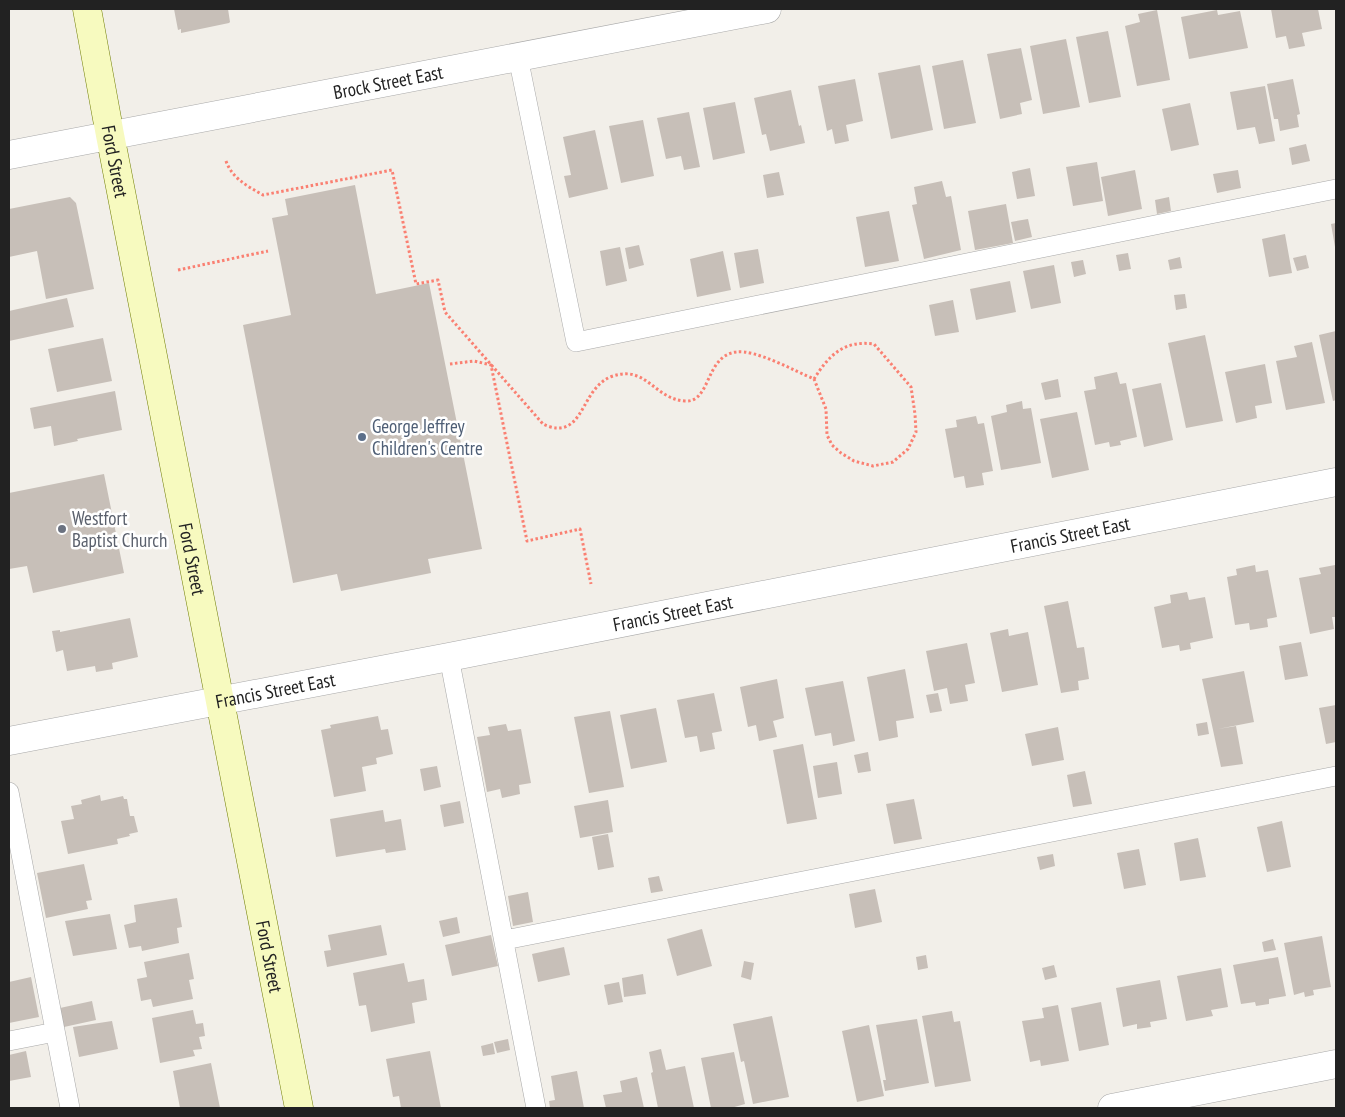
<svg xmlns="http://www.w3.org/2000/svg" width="1345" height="1117" viewBox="0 0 1345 1117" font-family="'PT Sans Narrow',sans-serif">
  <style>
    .building { fill: #c7bfb8 }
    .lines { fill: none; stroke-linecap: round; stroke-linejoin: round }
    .service-casing { stroke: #a9a9a9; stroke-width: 20 }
    .minor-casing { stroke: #a9a9a9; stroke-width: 29 }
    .tertiary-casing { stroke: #a9a9a9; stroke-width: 29 }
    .secondary-casing { stroke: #707d05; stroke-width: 29 }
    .path { stroke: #fa8072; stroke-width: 3; stroke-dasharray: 2.5 2.5; stroke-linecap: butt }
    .service { stroke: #fff; stroke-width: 19 }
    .minor { stroke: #fff; stroke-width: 28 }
    .tertiary { stroke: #fff; stroke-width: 28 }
    .secondary { stroke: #f7fabf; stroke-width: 28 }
    .service-dot { fill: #5c6f8a; stroke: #fff; stroke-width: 2 }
    .worship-dot { fill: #6b7280; stroke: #fff; stroke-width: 2 }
    .labels { text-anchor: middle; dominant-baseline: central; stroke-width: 5; stroke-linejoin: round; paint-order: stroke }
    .street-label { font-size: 19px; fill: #222; stroke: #fff }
    .service-label { font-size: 19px; fill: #4e5e75; stroke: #fff; text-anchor: start }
    .worship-label { font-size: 19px; fill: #5b616d; stroke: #fff; text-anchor: start }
  </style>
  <rect width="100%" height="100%" fill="#f2efe9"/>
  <path class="building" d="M174,9H228L230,22L229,23L181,33V29L178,30Z
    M1271,9H1318L1322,29L1302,33L1305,46L1289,49L1286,36L1276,38Z
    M1157,10L1170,80L1137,86L1125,26L1140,22L1138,14Z
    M1217,10L1218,15L1240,11L1248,48L1189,59L1181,17Z
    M1108,31L1121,97L1089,103L1076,37Z
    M1066,39L1080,107L1043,114L1030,46Z
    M1021,48L1032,100L1020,103L1022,114L1000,119L987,54Z
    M963,60L976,123L944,129L932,66Z
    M920,65L933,130L891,139L878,73Z
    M855,79L863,121L846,125L849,141L835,144L832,129L827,131L818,86Z
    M1293,79L1300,114L1297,115L1299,127L1280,131L1278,119H1274L1267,84Z
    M1265,86L1275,141L1259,144L1255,127L1237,130L1230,92Z
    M791,90L799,126L801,125L805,143L770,151L766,134L762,135L754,98Z
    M735,102L745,153L713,160L703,108Z
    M1190,103L1199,145L1171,151L1162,109Z
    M689,112L700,167L684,170L681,156L666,159L657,118Z
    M643,120L654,176L621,183L609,126Z
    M595,130L608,189L569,198L564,176L571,175L563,137Z
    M1306,144L1310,161L1292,165L1289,148Z
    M1097,162L1103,201L1073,206L1066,167Z
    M1030,168L1035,196L1017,199L1012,172Z
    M1135,170L1142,209L1108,216L1101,177Z
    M1238,170L1241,188L1217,193L1213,174Z
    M779,172L784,195L767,198L763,175Z
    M942,181L946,197L951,196L961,250L924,259L912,205L917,204L914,187Z
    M355,185L376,294L429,283L482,549L428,559L431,573L341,591L337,574L293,583L243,325L291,315L272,218L288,215L285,199Z
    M70,197L76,203L94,289L46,299L37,251L9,257V209Z
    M1169,197L1171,211L1157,214L1155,200Z
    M1006,204L1013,243L975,250L968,211Z
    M889,211L899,261L865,267L856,217Z
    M1028,219L1032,237L1015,241L1011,222Z
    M1336,223V246L1335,247L1331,224Z
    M1285,234L1292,273L1269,277L1262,239Z
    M639,245L644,265L629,269L625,248Z
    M620,247L627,281L606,286L600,251Z
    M758,249L764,283L740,288L734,253Z
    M723,251L731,290L697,297L690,259Z
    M1128,253L1131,269L1119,271L1116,255Z
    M1306,255L1309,268L1297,271L1293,258Z
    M1180,257L1182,268L1170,270L1168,260Z
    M1083,260L1086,274L1074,277L1071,262Z
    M1054,265L1061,303L1031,309L1023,271Z
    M1010,281L1016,312L976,320L970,289Z
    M1185,294L1187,308L1176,310L1174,295Z
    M67,298L74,327L9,341V311Z
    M953,300L959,332L935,336L929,305Z
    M1336,331V400L1333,401L1319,335Z
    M1205,335L1223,421L1186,428L1168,343Z
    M103,338L112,381L57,392L48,349Z
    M1312,342L1325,403L1286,410L1276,361L1297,357L1294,346Z
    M1265,364L1272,403L1255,406L1257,418L1236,423L1225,372Z
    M1117,372L1120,384L1126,383L1137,437L1120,441L1121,445L1110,447L1109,442L1095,445L1084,391L1096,389L1094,377Z
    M1058,379L1061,397L1045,400L1041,383Z
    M1161,383L1173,440L1144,447L1132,389Z
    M115,391L122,430L77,439L78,441L54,446L51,426L34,429L30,408Z
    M1022,401L1023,409L1031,408L1041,463L1001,470L991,416L1007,412L1006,405Z
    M1077,412L1089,470L1052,478L1040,419Z
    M976,416L978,424L984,423L993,471L982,473L984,485L966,488L964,476L954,478L945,429L957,427L956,420Z
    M104,474L124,573L33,593L27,566L9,569V493Z
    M1255,565L1256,572L1268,570L1277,617L1267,619L1268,627L1250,630L1249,623L1235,625L1227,577L1237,575L1236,569Z
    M1335,565L1336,617H1332L1334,629L1310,634L1299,578L1321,574L1319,568Z
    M1187,592L1189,600L1205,597L1213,638L1190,643L1191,649L1180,651L1179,645L1162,648L1154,607L1171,603L1170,595Z
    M1068,601L1077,648L1084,647L1089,679L1078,681L1079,690L1061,693L1044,606Z
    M130,618L138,657L112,663L113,669L96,672L95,666L67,671L63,650L56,652L52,631L60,630V632Z
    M1008,629L1009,636L1028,632L1038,685L1002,692L990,633Z
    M1301,642L1308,676L1285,680L1279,646Z
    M967,643L975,683L965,685L968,701L950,704L947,688L934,691L926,651Z
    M905,669L914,718L896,721L898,737L879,741L867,677Z
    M1244,671L1254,722L1218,729L1236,726L1243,764L1221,767L1202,679Z
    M777,679L784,718L773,721L777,737L759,741L756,725L748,727L740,687Z
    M843,681L855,741L833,746L831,733L815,736L805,688Z
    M714,693L722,731L712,733L715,749L700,752L697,736L685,738L677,700Z
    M938,693L942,711L930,713L926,695Z
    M1336,705V742L1326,744L1319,708Z
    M656,708L667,762L631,769L620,715Z
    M610,711L624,787L589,793L574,717Z
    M378,716L381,730L388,729L393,754L376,758L377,764L362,767L366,791L334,797L321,730L331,728L330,725Z
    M1207,722L1209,734L1198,736L1196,724Z
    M506,724L508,731L521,729L531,783L519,785L520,794L502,798L500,789L487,792L477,737L490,735L488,727Z
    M1058,727L1064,760L1032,766L1025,734Z
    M803,744L817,819L787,824L773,750Z
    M868,752L871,771L858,773L854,755Z
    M837,762L842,794L818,798L813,766Z
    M437,766L441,787L424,791L420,769Z
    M1085,771L1092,804L1073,807L1067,775Z
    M100,795L101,801L123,796L124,799H127L130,816H134L138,832L129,834L130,836L117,839L118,844L68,854L61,821L74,819L71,806L82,804L81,800Z
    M914,799L922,839L894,844L886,804Z
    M608,800L613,832L580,838L574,806Z
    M460,801L464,823L444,827L440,805Z
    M383,810L385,822L401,819L406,850L386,853L385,849L336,857L330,819Z
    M1282,821L1291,867L1267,872L1257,827Z
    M608,834L614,867L598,870L592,837Z
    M1198,838L1206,877L1180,881L1174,843Z
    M1139,849L1146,885L1124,889L1117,853Z
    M1053,854L1055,866L1040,870L1037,857Z
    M84,864L92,900L86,901L88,909L46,918L37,873Z
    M659,876L663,891L651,893L648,878Z
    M875,889L882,922L855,928L849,894Z
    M528,892L533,922L513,926L508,896Z
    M177,898L182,927L177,928L179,943L142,951L141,946L129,948L124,925L136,922L134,905Z
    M110,914L117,949L73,956L65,921Z
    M457,917L460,933L443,937L439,921Z
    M381,925L387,955L327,967L324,951L331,950L328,935Z
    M702,929L712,966L677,976L667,939Z
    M491,935L498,966L452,976L445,945Z
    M1322,936L1331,987L1313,990L1314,995L1305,997L1304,992L1294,995L1284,943Z
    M1273,939L1276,950L1264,952L1262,942Z
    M564,947L570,975L538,982L532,954Z
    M189,953L194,979L189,980L193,999L153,1007L151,999L141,1001L137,979L147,977L144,962Z
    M926,955L928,968L918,970L916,957Z
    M1278,957L1286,996L1269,999V1004L1256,1006L1255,1002L1241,1004L1233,965Z
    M744,961L754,963L751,980L741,977Z
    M404,963L408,982L424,979L427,1000L412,1003L415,1023L371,1032L366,1005L359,1006L353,973Z
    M1054,965L1057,977L1045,980L1042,968Z
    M1221,968L1228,1007L1211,1010L1213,1016L1186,1021L1177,976Z
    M643,974L646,994L624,997L622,978Z
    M31,977L39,1017L9,1023V982Z
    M1160,980L1167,1019L1150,1022L1151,1027L1137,1029V1024L1123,1027L1116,988Z
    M619,982L623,1002L608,1005L604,985Z
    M92,1001L96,1020L64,1027L60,1008Z
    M1101,1002L1109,1045L1079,1051L1071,1008Z
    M1058,1005L1069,1061L1041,1066L1040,1060L1030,1062L1022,1021L1044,1018L1042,1008Z
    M193,1010L196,1024L203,1023L205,1036L199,1037L202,1049L193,1050L195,1056L160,1063L152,1018Z
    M952,1011L954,1022L960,1021L971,1081L935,1087L922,1016Z
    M772,1016L789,1097L753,1104L744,1061L741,1062L733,1024Z
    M917,1019L929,1083L885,1091L883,1080H886L876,1025Z
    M112,1021L118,1049L79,1057L73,1027Z
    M869,1025L884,1096L857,1102L842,1031Z
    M508,1039L510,1050L497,1053L494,1042Z
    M493,1043L495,1054L483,1056L481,1046Z
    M661,1049L666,1070L685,1066L694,1108H658L651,1073L653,1072L649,1052Z
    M26,1051L31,1077L9,1081V1055Z
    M430,1051L441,1108H401L399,1096L393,1097L386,1059Z
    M734,1052L745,1104L731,1108H711L701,1058Z
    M211,1063L220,1108H180L173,1071Z
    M577,1071L584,1108H550L549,1101L555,1100L551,1076Z
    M637,1077L644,1108H606L603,1095L622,1092L620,1081Z"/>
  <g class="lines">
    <defs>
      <path id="service" d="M518,57L576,342L1180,220L1336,189
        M449,657L536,1108
        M9,792L70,1108
        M505,940L1336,776
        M9,1041L55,1032"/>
      <g id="minor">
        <path id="s1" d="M9,741L449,657L1336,482"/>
        <path d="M1112,1108L1336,1064"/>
      </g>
      <g id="tertiary">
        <path id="s2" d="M9,155L767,9"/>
      </g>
      <g id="secondary">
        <path id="s3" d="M87,9L110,135L299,1108"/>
      </g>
    </defs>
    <use href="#service" class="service-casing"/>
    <use href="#minor" class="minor-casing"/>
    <use href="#tertiary" class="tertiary-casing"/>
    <use href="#secondary" class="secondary-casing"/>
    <path class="path" d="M226,161C232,178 247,186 263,195L392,170L416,284L438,280L445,312L543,424C547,426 553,428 557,428C585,429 583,386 613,376C647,365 654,399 685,401C711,403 705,356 736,352C755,349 795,371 814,379L826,409L827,435L832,445L841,453L854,461L873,466L893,462L908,449L916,432L915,414L911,387L874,344C844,340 829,355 814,379
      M178,270L268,251
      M450,364L474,361L491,365L527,541L580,529L591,584"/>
    <use href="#service" class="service"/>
    <use href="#minor" class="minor"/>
    <use href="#tertiary" class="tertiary"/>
    <use href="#secondary" class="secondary"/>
  </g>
  <circle class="service-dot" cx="362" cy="437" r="5"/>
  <circle class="worship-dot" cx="62" cy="529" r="5"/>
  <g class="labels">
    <g class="street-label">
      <text stroke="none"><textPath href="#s2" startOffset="386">Brock Street East</textPath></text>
      <text stroke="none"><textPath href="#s3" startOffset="155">Ford Street</textPath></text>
      <text stroke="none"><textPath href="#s1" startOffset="1081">Francis Street East</textPath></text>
      <text stroke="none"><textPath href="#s3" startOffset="560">Ford Street</textPath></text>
      <text stroke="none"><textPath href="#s1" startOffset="676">Francis Street East</textPath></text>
      <text stroke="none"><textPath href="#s1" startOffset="271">Francis Street East</textPath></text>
      <text stroke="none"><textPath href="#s3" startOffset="965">Ford Street</textPath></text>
    </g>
    <g class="service-label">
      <text x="372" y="426">George Jeffrey<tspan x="372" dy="22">Children's Centre</tspan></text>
    </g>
    <g class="worship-label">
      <text x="72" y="518">Westfort<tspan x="72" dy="22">Baptist Church</tspan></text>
    </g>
  </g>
  <rect width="1345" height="1117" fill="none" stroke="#222222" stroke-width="20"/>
</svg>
